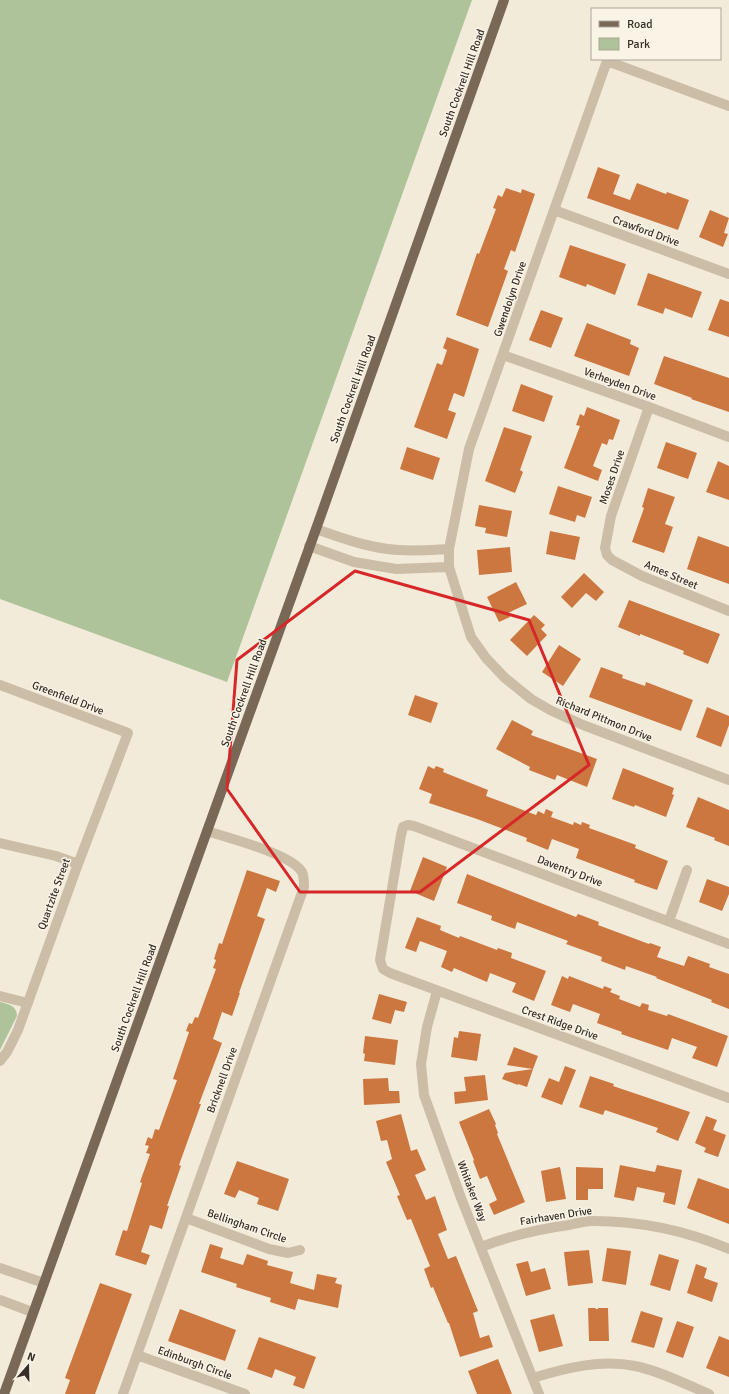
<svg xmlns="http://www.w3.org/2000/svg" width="729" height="1394" viewBox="0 0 729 1394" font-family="Signika,sans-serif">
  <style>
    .green { fill: #afc39a }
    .building { fill: #cc7740 }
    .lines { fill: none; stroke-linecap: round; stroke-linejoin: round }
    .minor { stroke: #ccbda6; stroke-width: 10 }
    .major { stroke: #7a6857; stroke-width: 10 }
    .marked { fill: none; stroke: #d62828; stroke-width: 3; stroke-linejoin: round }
    .labels { text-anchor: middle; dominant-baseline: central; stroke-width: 3; stroke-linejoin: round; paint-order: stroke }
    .street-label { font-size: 11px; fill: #372f27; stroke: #faf4e7 }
  </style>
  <rect width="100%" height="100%" fill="#f3ebda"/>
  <path class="green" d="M0,0H472L227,682L0,599Z
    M0,1002C9,1004 17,1006 17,1016L0,1050Z"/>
  <path class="building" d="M598,167L620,175L613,194L630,200L637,183L666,194L667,192L689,200L678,230L587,198Z
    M506,188L521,193L522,189L535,194L515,252L511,250L504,269L508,271L488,327L456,315L477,253L479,254L496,209L493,208L498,195L502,197Z
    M710,210L729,218L724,233L728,234L723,247L699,237Z
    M570,245L626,264L615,295L587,284L586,287L559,277Z
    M648,273L702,292L692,318L665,308L663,314L637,305Z
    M720,299L729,302V337L708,330Z
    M541,310L563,318L551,348L529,340Z
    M587,323L631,340L630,344L639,348L629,376L574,356Z
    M447,337L479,349L464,397L454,393L448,410L456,413L447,439L414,427L437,363L442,365L447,350L443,348Z
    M664,356L729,378V412L691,399L692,398L654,384Z
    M521,384L553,396L544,422L512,411Z
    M587,407L620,420L613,440L609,439L607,445L602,443L593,466L602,470L598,481L564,468L580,426L576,425L580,414L584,416Z
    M504,427L532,436L520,470L523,472L515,493L485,481Z
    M666,442L697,453L688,479L657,468Z
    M407,447L440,458L433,480L400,469Z
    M718,461L729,466V500L706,492Z
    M558,486L592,497L585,518L577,515L575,522L549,514Z
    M648,488L675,497L665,524L673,527L664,553L632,542L644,508L642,507Z
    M479,505L512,511L507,537L485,533L486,528L475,526Z
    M550,531L580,537L575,560L546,554Z
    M698,536L729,547V584L687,569Z
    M510,547L512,572L479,575L477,550Z
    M584,573L604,592L596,601L586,593L572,608L561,597Z
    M516,582L527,604L508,613L510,617L499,622L487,597Z
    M629,600L720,634L708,664L683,654L684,651L640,634V636L618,627Z
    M534,615L545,625L541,629L547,635L527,656L510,640Z
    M559,645L581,659L563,686L542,672Z
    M601,667L623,675L622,678L645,686L646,682L693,700L681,731L589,697Z
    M415,695L438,703L431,723L408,715Z
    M707,707L729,716V725L721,747L696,737Z
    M512,720L533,731L531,735L597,759L587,787L557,775L555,780L529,770L530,767L496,749Z
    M428,766L434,769L436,766L444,769L443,772L488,790L486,796L536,815L538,811L544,814L546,809L553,812L551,817L573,825L574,822L581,825L582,822L590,825L589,828L636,845L635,848L668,861L657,890L634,882L635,880L576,858L579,849L552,839L548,850L526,841L527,838L477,819L429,803L432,794L419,789Z
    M623,768L674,788L672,794L674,795L666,817L635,805L634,807L612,799Z
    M698,797L729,810V846L714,840L715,838L686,827Z
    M423,857L447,867L434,901L410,891Z
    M247,870L280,881L276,892L267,888L257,916L265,919L239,993H240L232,1016L222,1012L213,1039L222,1043L199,1104H201L179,1165L181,1166L167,1206H169L162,1229L150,1225L141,1252L150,1255L146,1265L115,1255L123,1230L127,1231L142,1183L140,1182L150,1154L146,1153L149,1146L145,1145L148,1137L152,1139L155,1129L159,1130L177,1080L173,1079L189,1032L186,1031L189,1023L192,1024L195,1017L198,1018L216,969L213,968L216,960L214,959L219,943L222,944Z
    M467,874L576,917L578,914L599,922L598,925L649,944L650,943L661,947L657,957L684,966L688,956L710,964L709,967L729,974V1009L711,1002L712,1000L656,978L657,977L626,966L625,970L601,961L602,957L566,944L568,941L517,922L515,929L491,920L492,916L457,903Z
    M707,879L729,887V894L722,911L699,902Z
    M417,917L441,926L440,930L459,938L460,936L497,950L498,948L512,953L511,958L546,971L534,1001L512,992L516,983L490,973L487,982L454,968L452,972L441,967L447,951L420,941L416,952L405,948Z
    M562,976L568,979L569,976L603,989L604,986L612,989L610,992L620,996L619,999L640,1007L642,1003L649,1005L648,1010L667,1016L668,1014L728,1036L717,1067L692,1058L697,1047L672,1038L668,1050L621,1034L622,1032L597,1023L600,1014L573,1004L570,1012L551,1005Z
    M379,994L407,1002L404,1012L395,1010L391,1024L372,1019Z
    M459,1031L481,1034L477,1061L451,1057L454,1037L458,1038Z
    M365,1036L398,1040L395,1065L364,1061L365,1054L363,1053Z
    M514,1047L538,1056L533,1069L507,1065Z
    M565,1066L576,1070L562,1105L541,1097L549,1078L559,1082Z
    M533,1069L527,1087L518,1084V1085L502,1079L505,1073Z
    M485,1075L488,1100L455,1104L454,1092L466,1091L464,1077Z
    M590,1076L614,1084L613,1086L690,1112L678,1141L656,1132L658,1128L605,1110L603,1115L579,1107Z
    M388,1078L389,1091H399L400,1103L364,1105L363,1079Z
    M489,1109L496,1124L495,1125L498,1133L497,1134L525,1202L494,1215L489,1204L497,1200L487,1176L480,1179L473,1161L474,1160L459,1122Z
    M401,1114L411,1151L417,1149L426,1170L415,1175L426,1200L435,1196L447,1230L438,1234L448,1259L456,1256L478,1311L473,1313L480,1338L489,1335L493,1347L460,1357L449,1323H448L433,1287L431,1288L424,1269L430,1266L411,1219L407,1220L397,1196L400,1195L386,1162L392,1159L387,1140L381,1141L376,1121Z
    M706,1116L717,1120L713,1130L726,1135L718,1157L704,1152L706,1148L695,1143Z
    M237,1161L289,1179L278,1211L257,1204L259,1198L239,1190L235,1198L224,1194Z
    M620,1165L655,1172L657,1165L682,1170L675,1205L663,1202L665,1193L637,1187L634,1201L614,1197Z
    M560,1167L566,1199L546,1202L541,1171Z
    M576,1167L603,1168V1189H588V1200H576Z
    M698,1178L729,1189V1224L687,1208Z
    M210,1244L223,1248L220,1258L243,1265L247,1254L268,1261L267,1265L293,1272L290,1283L314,1290L317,1274L337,1278L335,1283L342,1285L338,1308L298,1299L295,1310L270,1302L271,1298L236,1287L237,1284L201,1272Z
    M607,1248L631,1251L626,1285L602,1281Z
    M589,1250L593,1283L568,1286L564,1252Z
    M659,1254L679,1260L670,1291L650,1285Z
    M528,1261L531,1272L545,1268L551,1289L526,1296L516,1264Z
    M696,1264L707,1268L704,1278L718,1283L712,1302L687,1293Z
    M100,1283L132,1294L95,1394H65L70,1380L65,1378Z
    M588,1308H595L596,1309H598V1308H608L609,1341H589Z
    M180,1309L236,1330L225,1361L168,1341Z
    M641,1311L663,1318L654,1348L631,1342Z
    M554,1314L563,1346L539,1352L530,1320Z
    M677,1321L694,1327L683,1358L666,1352Z
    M719,1336L729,1340V1377L706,1368Z
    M259,1337L316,1357L304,1389L293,1385L296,1377L275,1369L272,1378L247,1369Z
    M498,1359L512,1394H477L468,1371Z"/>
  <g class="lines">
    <path class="minor" d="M729,106L607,61L469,449L449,549V567L471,637L486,658L505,678L531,699L550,710L583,725L729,780
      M554,210L729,274
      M503,355L649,407L729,437
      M649,407L611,516L605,548L607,555L612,560L642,576L729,611
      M316,529C339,537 363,546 388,549C408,552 429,550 449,549
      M309,546L354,562L396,569L449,567
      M0,685L128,733L78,864L18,1030L7,1052L0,1061
      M0,843L56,856L78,864
      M669,921L687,870
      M729,944L414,826L408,825L403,827L401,835L380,960L383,969L390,973L729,1098
      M437,991L427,1027L421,1064L424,1095L461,1198L539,1394
      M0,996L28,1003
      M186,1218L269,1249L288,1253L300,1250
      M481,1247C510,1236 538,1229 569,1225C577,1223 585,1221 593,1221C639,1221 687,1231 729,1249
      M0,1268L44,1283
      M0,1300L32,1312
      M137,1355L245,1394
      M533,1378C565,1368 601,1359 635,1366C660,1371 685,1384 709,1394
      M123,1394L304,887C304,883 304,876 302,872C292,854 228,838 207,831"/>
    <path class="major" d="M4,1394L316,529L504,0"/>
  </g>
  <path class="marked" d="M355,571L529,620L589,765L420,892H300L227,789L237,660Z"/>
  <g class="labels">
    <g class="street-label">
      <text transform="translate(462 83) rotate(-70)">South Cockrell Hill Road</text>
      <text transform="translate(646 231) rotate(20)">Crawford Drive</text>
      <text transform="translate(510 299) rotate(-71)">Gwendolyn Drive</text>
      <text transform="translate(620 384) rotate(20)">Verheyden Drive</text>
      <text transform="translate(353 389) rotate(-70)">South Cockrell Hill Road</text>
      <text transform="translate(612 477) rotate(-71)">Moses Drive</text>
      <text transform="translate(671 575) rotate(23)">Ames Street</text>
      <text transform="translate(244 693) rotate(-70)">South Cockrell Hill Road</text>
      <text transform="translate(68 698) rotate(21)">Greenfield Drive</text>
      <text transform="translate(604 719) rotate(22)">Richard Pittmon Drive</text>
      <text transform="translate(570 871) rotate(21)">Daventry Drive</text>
      <text transform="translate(54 894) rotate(-70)">Quartzite Street</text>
      <text transform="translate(134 998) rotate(-70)">South Cockrell Hill Road</text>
      <text transform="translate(560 1023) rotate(20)">Crest Ridge Drive</text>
      <text transform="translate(222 1080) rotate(-70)">Bricknell Drive</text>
      <text transform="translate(472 1191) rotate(69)">Whitaker Way</text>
      <text transform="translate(556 1216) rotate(-9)">Fairhaven Drive</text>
      <text transform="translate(247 1226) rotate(19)">Bellingham Circle</text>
      <text transform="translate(195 1363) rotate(20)">Edinburgh Circle</text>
    </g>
  </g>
  <rect x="591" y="8" width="130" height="52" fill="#faf4e7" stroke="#aca59a"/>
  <rect x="599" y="21" width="20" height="6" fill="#7a6857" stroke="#aca59a"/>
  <text x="627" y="28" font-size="12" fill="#372f27">Road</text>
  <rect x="599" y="38" width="20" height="12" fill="#afc39a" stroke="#aca59a"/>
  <text x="627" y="48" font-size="12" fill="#372f27">Park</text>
  <g transform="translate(28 1366) rotate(20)" stroke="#faf4e7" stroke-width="3" paint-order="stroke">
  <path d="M0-3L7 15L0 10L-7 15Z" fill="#372f27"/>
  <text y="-6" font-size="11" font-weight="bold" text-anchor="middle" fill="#372f27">N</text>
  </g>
</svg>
